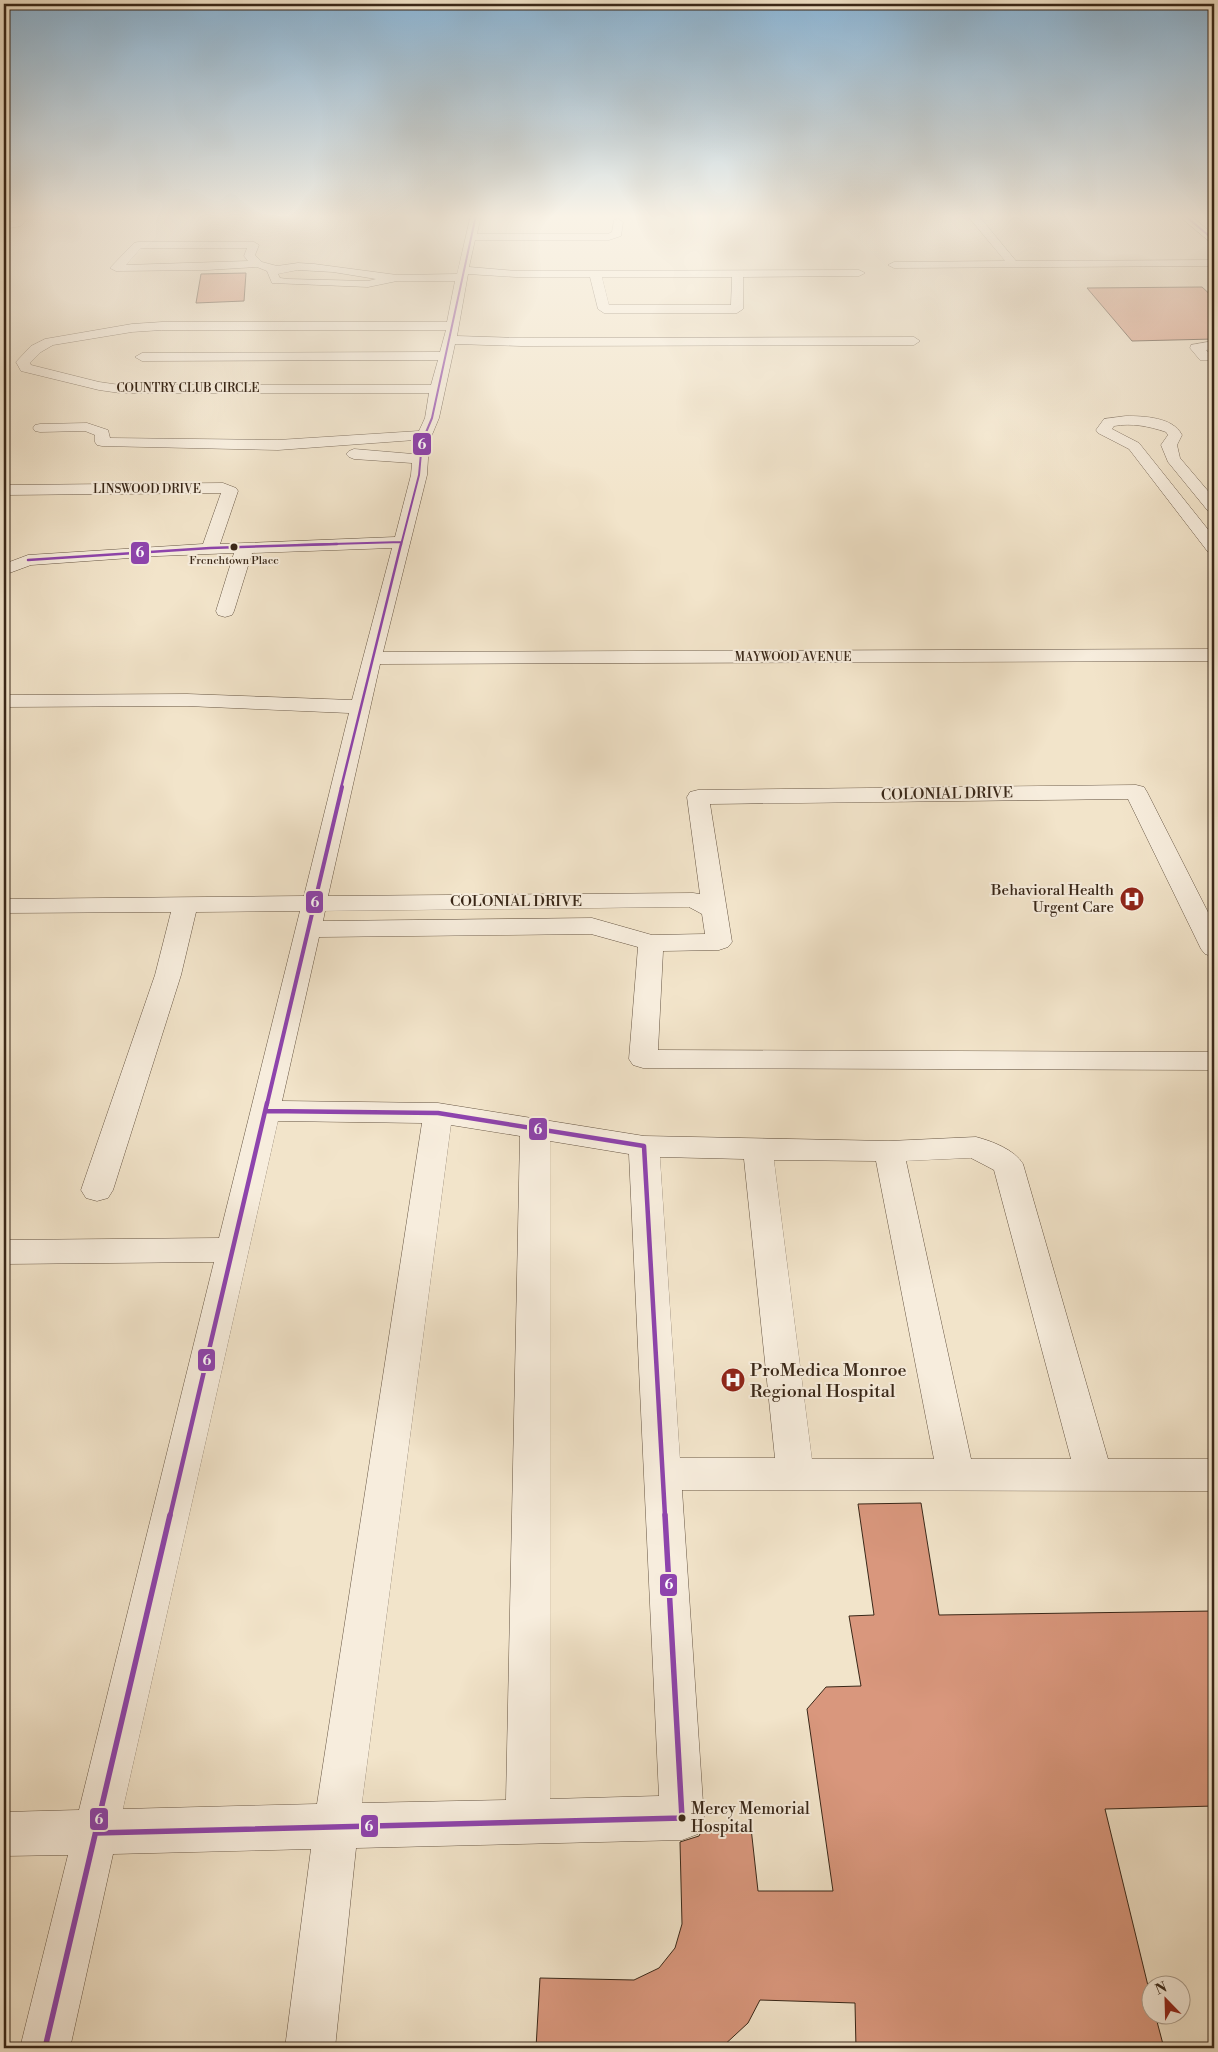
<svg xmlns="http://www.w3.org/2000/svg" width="1218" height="2052" viewBox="0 0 1218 2052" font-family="'Libre Bodoni',serif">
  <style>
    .building { fill: #d9977d; stroke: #392718 }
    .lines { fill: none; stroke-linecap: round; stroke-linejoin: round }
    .minor-casing { stroke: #675644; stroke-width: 1 }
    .minor { fill: #f7eddd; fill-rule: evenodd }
    .bus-1-far4-casing { stroke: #f7eddd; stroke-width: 4 }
    .bus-1-far3-casing { stroke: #f7eddd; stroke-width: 5 }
    .bus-1-far2-casing { stroke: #f7eddd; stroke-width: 8 }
    .bus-1-far1-casing { stroke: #f7eddd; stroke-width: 8 }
    .bus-1-casing { stroke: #f7eddd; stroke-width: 9 }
    .bus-1-far4 { stroke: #8e44ad; stroke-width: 2 }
    .bus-1-far3 { stroke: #8e44ad; stroke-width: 2.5 }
    .bus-1-far2 { stroke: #8e44ad; stroke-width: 4 }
    .bus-1-far1 { stroke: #8e44ad; stroke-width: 4.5 }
    .bus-1 { stroke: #8e44ad; stroke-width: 5.5 }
    .bus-dot { fill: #392718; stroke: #f7eddd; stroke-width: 2 }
    .labels { text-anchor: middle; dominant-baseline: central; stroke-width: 4; stroke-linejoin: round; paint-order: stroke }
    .far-bus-label { font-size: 11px; fill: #392718; stroke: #f7eddd }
    .far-street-label { font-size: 12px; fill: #392718; stroke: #f7eddd }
    .street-label { font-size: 15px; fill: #392718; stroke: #f7eddd }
    .poi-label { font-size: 15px; fill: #392718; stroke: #f7eddd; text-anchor: end }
    .near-bus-label { font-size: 16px; fill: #392718; stroke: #f7eddd; text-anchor: start }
    .near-poi-label { font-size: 18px; fill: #392718; stroke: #f7eddd; text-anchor: start }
    .line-badge { stroke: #f7eddd; stroke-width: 2 }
    .badge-label { font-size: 14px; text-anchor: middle; font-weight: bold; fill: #fff }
  </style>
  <rect width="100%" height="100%" fill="#f2e4ca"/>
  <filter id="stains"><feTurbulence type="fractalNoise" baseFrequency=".004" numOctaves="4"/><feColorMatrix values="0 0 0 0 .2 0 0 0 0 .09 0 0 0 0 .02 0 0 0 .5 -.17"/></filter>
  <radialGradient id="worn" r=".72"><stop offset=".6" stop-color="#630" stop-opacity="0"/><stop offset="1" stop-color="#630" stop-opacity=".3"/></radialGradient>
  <path class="building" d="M246,273L244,301L196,303L201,274Z
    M1202,287L1214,298V339L1132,341L1087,288Z
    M921,1503L939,1615L1214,1611V1806L1105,1809L1150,1994V2014H1155L1164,2048H856L855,2003L760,2000L748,2023L721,2048H536L540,1978L634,1980L659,1968L675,1948L682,1924L680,1842L699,1836L702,1830L751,1828L758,1891H833L807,1709L826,1687L861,1686L849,1616L874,1615L858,1504Z"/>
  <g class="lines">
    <defs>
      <path id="minor" d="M18,215L30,216L21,226L4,229V223L14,221Z
        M471,215H481L477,234H608L612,232L614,220L618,219L623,222L621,236L609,240H475L469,267L516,271L859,270L865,273L859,276L743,277V309L737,313H604L598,309L590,277H516L468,274L457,336L521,338L914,337L920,341L914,345L521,346L455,344L439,418L429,442L427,475L383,652L1214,649V661L380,664L328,896L693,893L700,894L687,797L690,792L698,790L1136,785L1144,787L1147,792L1214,924V957L1205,954L1201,949L1128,799L710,804L732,942L728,947L719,950L663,951L658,1050L1214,1052V1070L643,1068L633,1065L629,1059L638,947L591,934L319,937L282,1101L438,1103L644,1136L889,1141L976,1137C992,1141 1015,1150 1023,1164L1108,1459H1214V1491L682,1490L704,1818L698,1834L682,1840L356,1848L335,2048H285L311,1849L113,1854L70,2048H20L68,1855L4,1856V1812L79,1810L214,1262L4,1264V1240L219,1238L300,911L196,912L181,975L113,1190L108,1198L97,1201L86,1198L81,1190L155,975L171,912L4,913V899L304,896L349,713L187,706L4,707V695L187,694L352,700L392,548L252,553L234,611L232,615L225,617L218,615L216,611L234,553L158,556L31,565L4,575V564L28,555L203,544L221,493L4,495V485L223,483L236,488L238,491L220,544L395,537L411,475L412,463L354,459L349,457L346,454L349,451L354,449L413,454L415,440L278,450L102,446L97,445L95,442V435L85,431L40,432L35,431L33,428L35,425L40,424L87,423L108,430L110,438L278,440L419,431L425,418L429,393H120L99,390L21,371L16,362L31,346L45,339L132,324L162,322H447L455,281H397L368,287L272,283L267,271L257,267L207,270L116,271L110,268L134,243L138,242H254L259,245L255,255L262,262L277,266L298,263L314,264L397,275L457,274ZM141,248H247L244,256L248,261L126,265ZM298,270L333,272L376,279L368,281L288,279L280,278L278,274ZM602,277H732L731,305H609ZM162,330H446L440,352L142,353L135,357L142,361L438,360L431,385H120L99,382L31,365L30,363L41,352L53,345L132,332ZM689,907L702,914L705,934L652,935L592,918L323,921L325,911ZM278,1121L422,1123L317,1804L123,1809ZM451,1125L520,1136L506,1800L362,1803ZM550,1141L629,1154L659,1796L550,1799ZM660,1157L744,1159L775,1458H680ZM971,1158L994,1170L1071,1459H971L906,1161ZM774,1160L876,1161L934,1459H812Z
        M967,215H978L1016,261L1214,260V266L894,268L888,265L894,262L1005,261Z
        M1178,215H1190L1214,235V243L1210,242Z
        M1214,341V349L1206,350L1212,357L1210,360H1200L1190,348L1191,345Z
        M1126,416C1144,416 1173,417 1182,435L1177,445L1180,458L1214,498V513L1208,511L1168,462L1161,445L1168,435L1166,432C1148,426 1132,423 1114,426L1112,429L1139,443L1214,537V553L1208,552L1129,449L1098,433L1096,430L1104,419Z"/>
    </defs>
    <use href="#minor" class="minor-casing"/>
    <use href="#minor" class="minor"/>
    <defs>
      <path id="bus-1-far4" d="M1184,215L1214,240
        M297,545L402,542
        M401,545L419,475L422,442L432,418L476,215"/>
      <path id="bus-1-far3" d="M28,560L210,548L337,544
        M341,788L401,544"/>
      <path id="bus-1-far2" d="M267,1104L342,787"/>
      <path id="bus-1-far1" d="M266,1111L438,1113L644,1146L665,1516
        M170,1516L267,1103"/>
      <path id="bus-1" d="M96,1833L682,1818L665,1515
        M45,2048L170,1515"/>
    </defs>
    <use href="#bus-1-far4" class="bus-1-far4-casing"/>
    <use href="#bus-1-far3" class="bus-1-far3-casing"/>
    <use href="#bus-1-far2" class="bus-1-far2-casing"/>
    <use href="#bus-1-far1" class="bus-1-far1-casing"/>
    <use href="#bus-1" class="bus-1-casing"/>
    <use href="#bus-1-far4" class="bus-1-far4"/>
    <use href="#bus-1-far3" class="bus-1-far3"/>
    <use href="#bus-1-far2" class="bus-1-far2"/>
    <use href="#bus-1-far1" class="bus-1-far1"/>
    <use href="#bus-1" class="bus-1"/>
  </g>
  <linearGradient id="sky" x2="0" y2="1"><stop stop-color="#8bb7d9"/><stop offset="0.43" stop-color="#f9f3e7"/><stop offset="1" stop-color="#f9f3e7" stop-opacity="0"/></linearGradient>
  <rect width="1218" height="503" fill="url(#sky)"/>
  <defs>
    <symbol id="hospital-disc" viewBox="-11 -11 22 22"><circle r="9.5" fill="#8f2418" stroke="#f7eddd"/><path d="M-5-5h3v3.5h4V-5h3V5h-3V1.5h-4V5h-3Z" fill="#fff"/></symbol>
  </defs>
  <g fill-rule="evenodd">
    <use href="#hospital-disc" x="1118" y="885" width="28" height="28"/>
    <use href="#hospital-disc" x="719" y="1366" width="28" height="28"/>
  </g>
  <g class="bus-dot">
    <circle cx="234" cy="547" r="4.5"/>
    <circle cx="682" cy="1818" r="4.5"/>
  </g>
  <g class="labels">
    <g class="far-bus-label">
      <text x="234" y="561">Frenchtown Place</text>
    </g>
    <g class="far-street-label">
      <text x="188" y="388">COUNTRY CLUB CIRCLE</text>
      <text x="147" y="489">LINSWOOD DRIVE</text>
      <text x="793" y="657">MAYWOOD AVENUE</text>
    </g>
    <g class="street-label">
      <text transform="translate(947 794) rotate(-1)">COLONIAL DRIVE</text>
      <text x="516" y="901">COLONIAL DRIVE</text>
    </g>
    <g class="poi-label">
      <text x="1114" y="890">Behavioral Health<tspan x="1114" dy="17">Urgent Care</tspan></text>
    </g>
    <g class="near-bus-label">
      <text x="691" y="1809">Mercy Memorial<tspan x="691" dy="18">Hospital</tspan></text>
    </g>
    <g class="near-poi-label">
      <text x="750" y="1370">ProMedica Monroe<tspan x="750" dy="21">Regional Hospital</tspan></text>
    </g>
  </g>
  <g class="line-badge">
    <rect x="412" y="432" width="20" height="24" rx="5" fill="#8e44ad"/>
    <rect x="130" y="541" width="20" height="24" rx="5" fill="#8e44ad"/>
    <rect x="305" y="890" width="19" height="24" rx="5" fill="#8e44ad"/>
    <rect x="528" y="1117" width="20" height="24" rx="5" fill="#8e44ad"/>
    <rect x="197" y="1348" width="19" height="24" rx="5" fill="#8e44ad"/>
    <rect x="659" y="1573" width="19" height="24" rx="5" fill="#8e44ad"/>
    <rect x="89" y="1807" width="20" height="24" rx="5" fill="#8e44ad"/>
    <rect x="360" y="1814" width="19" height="24" rx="5" fill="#8e44ad"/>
  </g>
  <g class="badge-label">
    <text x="422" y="449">6</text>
    <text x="140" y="557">6</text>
    <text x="315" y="907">6</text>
    <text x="538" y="1134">6</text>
    <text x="207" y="1365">6</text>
    <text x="669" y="1589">6</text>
    <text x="99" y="1824">6</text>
    <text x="369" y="1831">6</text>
  </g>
  <rect width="1218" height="2052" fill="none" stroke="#f2e4ca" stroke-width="20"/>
  <rect x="5" y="5" width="1208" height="2042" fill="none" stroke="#392718" stroke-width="2.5"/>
  <rect x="10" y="10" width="1198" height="2032" fill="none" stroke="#392718"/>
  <g transform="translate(1166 2000) rotate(337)"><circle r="24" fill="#f7eddd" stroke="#ab9e8e"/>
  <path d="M0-4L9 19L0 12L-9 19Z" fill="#8f2418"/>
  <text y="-8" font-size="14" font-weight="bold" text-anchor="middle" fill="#392718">N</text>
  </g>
  <rect width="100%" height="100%" filter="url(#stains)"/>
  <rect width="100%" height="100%" fill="url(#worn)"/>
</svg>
